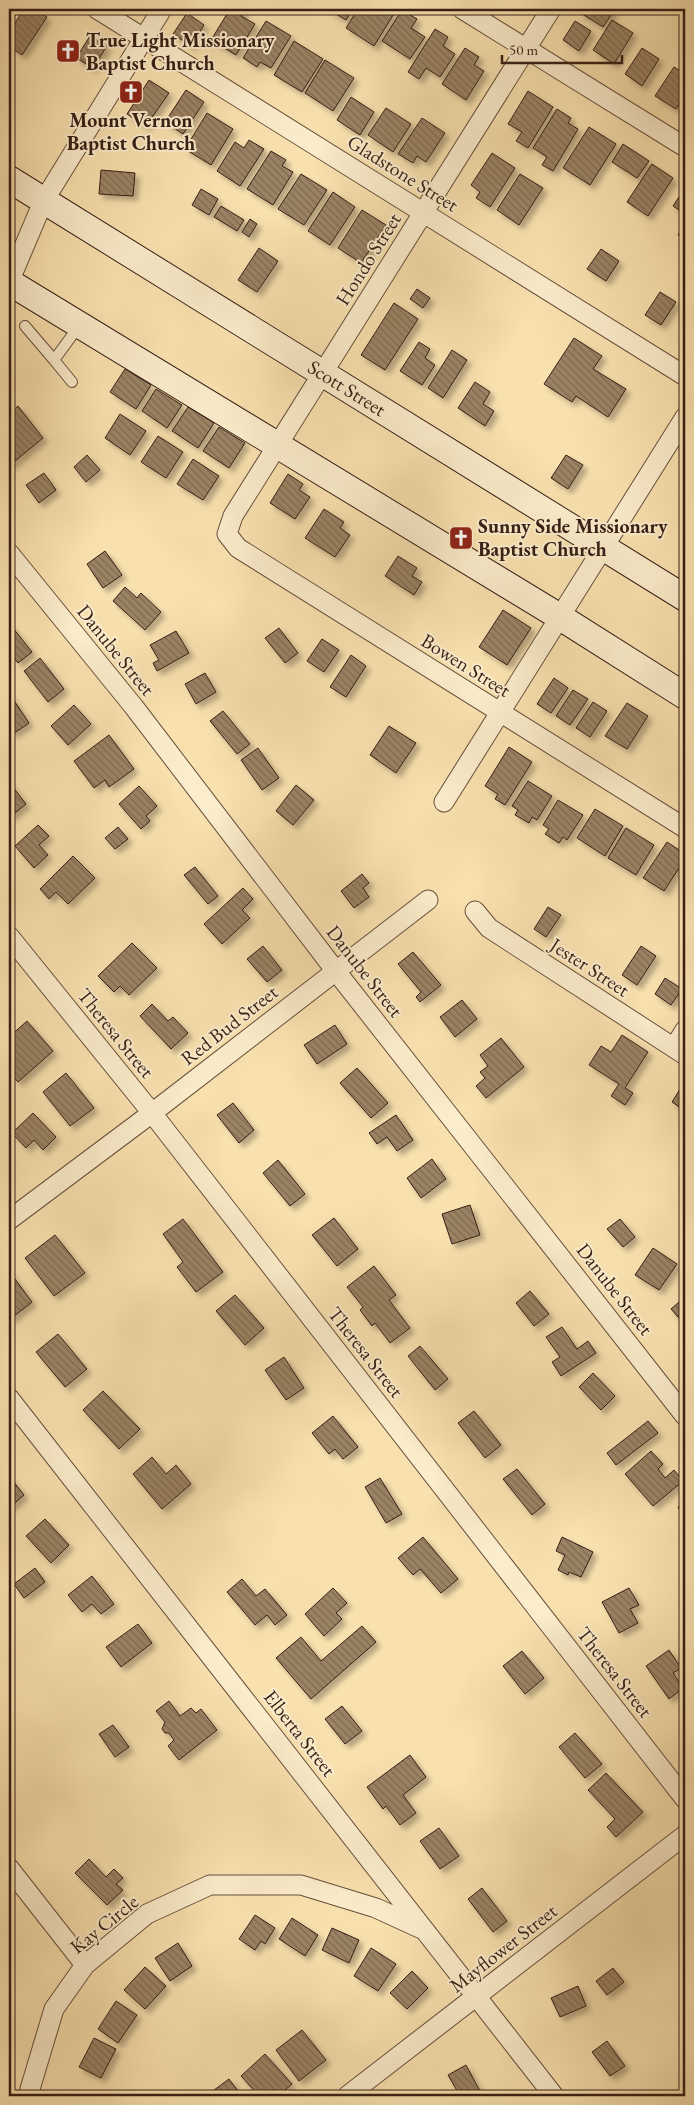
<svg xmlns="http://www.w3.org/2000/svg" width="694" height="2105" viewBox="0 0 694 2105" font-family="'EB Garamond',serif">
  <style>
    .building { fill: url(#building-back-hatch); stroke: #361e15; filter: url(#shadow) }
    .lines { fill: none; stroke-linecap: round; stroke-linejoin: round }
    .lane-casing { stroke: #674f3c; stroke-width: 12 }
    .street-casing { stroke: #674f3c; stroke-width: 21 }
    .secondary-casing { stroke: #361e15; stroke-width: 28 }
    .lane { stroke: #fbeccb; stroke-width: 10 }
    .street { stroke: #fbeccb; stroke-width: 19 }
    .secondary { stroke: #fbeccb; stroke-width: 26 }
    .labels { text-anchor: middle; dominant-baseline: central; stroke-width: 4; stroke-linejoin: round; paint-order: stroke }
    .poi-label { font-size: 20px; font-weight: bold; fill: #361e15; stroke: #fbeccb; text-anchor: start }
    .street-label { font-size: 20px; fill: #361e15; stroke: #fbeccb }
  </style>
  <defs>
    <pattern id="building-back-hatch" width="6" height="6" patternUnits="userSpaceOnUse" patternTransform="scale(1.25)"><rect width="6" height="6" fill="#9b8365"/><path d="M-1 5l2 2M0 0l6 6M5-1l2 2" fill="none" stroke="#7f6b52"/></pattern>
    <filter id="shadow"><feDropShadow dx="4.5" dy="4.5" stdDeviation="2.5" flood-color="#0004"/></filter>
  </defs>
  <rect width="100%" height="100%" fill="#f9e1af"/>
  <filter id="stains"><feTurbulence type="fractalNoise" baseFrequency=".004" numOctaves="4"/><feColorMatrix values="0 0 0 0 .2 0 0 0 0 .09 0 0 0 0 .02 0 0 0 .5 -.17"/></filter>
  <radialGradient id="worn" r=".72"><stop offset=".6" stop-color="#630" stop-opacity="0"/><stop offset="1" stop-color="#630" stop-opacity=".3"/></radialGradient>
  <path class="building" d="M24,9H34L47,17L22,55L9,46V32Z
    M230,9H245L241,16L255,24L236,55L211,40Z
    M328,9H353L346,20Z
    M358,9H391L395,12L374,46L346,28Z
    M581,9H615L603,27L579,12Z
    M402,10L417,19L411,28L425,37L410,59L382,41Z
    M187,13L204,25L191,46L173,34Z
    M612,20L633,33L614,64L593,50Z
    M266,21L291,36L271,68L260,62L257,67L243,58Z
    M575,21L591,31L579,51L563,40Z
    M435,29L448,37L443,46L455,54L440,77L426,68L419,79L408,72Z
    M90,36L107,46L93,68L76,58Z
    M294,41L323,59L302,92L274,75Z
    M465,48L479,57L474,65L484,71L466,100L442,84Z
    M642,48L659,59L642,86L625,74Z
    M325,60L354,78L333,111L305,93Z
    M674,67L685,74V94L676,109L655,96Z
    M149,80L169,93L146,126L127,114Z
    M186,90L204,102L183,134L165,122Z
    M528,91L553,107L528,148L516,141L522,132L508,124Z
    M351,97L374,112L360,135L337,120Z
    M386,108L411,124L393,152L368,135Z
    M557,109L571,118L568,123L578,129L553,171L542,165L547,157L533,148Z
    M207,113L233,129L211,165L185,149Z
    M422,118L445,133L426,162L417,156L413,163L398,154Z
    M589,127L616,144L590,185L563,168Z
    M249,140L264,149L240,186L217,171L235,142L244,148Z
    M623,144L649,161L637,178L612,162Z
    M271,151L286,160L282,166L293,172L273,205L247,189Z
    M492,153L515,168L490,207L476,198L480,192L471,185Z
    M652,164L673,178L648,216L627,202Z
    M101,170L135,173L133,196L99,194Z
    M301,174L327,190L304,225L278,209Z
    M520,174L543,188L519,225L497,210Z
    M685,188V214L673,206Z
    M201,189L218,199L209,215L192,205Z
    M333,192L355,207L330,245L308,231Z
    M221,206L244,220L237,231L214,217Z
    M362,210L386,225L361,263L338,248Z
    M250,219L257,224L249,237L242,232Z
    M685,224V240L678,235Z
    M259,248L278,261L257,292L238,280Z
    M601,249L619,261L606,281L587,269Z
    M417,289L430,298L423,308L410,299Z
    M660,292L676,302L661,325L645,315Z
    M394,303L418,319L385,370L361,355Z
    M574,338L602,356L593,369L626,389L608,417L576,396L572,402L544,384Z
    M419,342L430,349L425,358L435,365L422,385L400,371Z
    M452,350L467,360L443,398L428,388Z
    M125,369L151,385L136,409L110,392Z
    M475,382L490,392L483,404L494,411L485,426L458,408Z
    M156,389L182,405L167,428L142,411Z
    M18,406L43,438L9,466V414Z
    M188,407L214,423L198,448L172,431Z
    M120,414L146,431L130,455L105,438Z
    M219,427L245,443L229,468L203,451Z
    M158,436L183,452L166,478L141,462Z
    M87,455L100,470L86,482L74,467Z
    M566,455L583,465L568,489L551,478Z
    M193,459L219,476L203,500L177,484Z
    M685,465V479L679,475Z
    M44,473L56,490L39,503L26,485Z
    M288,474L303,484L299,490L310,497L295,519L270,503Z
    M324,509L344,522L340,528L350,535L335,557L305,538Z
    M105,551L122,575L103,588L87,564Z
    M398,556L417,568L412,576L422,582L414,595L385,576Z
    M125,587L137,598L141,593L161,612L145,630L113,601Z
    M503,610L531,628L507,665L479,647Z
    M9,623L32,652L18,663L9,651Z
    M279,628L298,653L285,663L265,638Z
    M176,631L189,653L157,671L153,663L159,660L150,645Z
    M322,639L339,650L324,672L307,661Z
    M351,655L366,666L346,697L330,687Z
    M40,658L64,689L48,702L24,671Z
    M205,673L216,692L196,704L185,684Z
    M554,678L568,688L551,713L537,704Z
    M573,690L588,699L570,725L556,716Z
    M9,693L29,723L13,734L9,727Z
    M593,702L607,711L590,737L576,728Z
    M627,703L648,716L627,749L605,736Z
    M74,705L91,724L68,745L51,726Z
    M223,711L250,744L237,754L210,721Z
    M389,726L416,743L396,773L370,755Z
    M109,735L134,769L109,787L105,780L94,788L74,761Z
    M509,747L532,762L505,805L495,799L498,794L485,786Z
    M258,748L279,778L262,790L241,760Z
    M528,781L552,796L537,820L532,817L529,823L515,815L518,810L512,806Z
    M9,782L26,804L9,818Z
    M296,785L314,800L293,825L276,811Z
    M139,786L157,806L146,816L150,821L141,829L119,804Z
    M558,800L583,815L567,840L563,837L559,843L545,834L549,829L543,825Z
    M595,809L623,826L605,856L577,838Z
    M38,825L49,836L39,845L48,855L34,868L15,846Z
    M118,827L128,839L115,849L105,838Z
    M626,828L654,845L636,875L608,858Z
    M667,842L685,854V859L664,891L643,878Z
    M73,856L95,878L68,904L56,892L49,899L40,889Z
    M195,867L218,896L208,904L184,875Z
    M362,874L369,883L363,888L369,897L354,908L341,891Z
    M243,888L253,899L242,910L250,918L222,944L204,924Z
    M548,907L561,915L546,937L534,929Z
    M132,943L157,968L129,995L120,986L114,992L98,976Z
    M263,946L282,970L267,982L247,959Z
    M641,946L656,956L637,985L622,975Z
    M413,952L441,985L420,1002L416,997L421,992L398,964Z
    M665,978L682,989L671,1005L655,994Z
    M462,1000L477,1019L455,1037L440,1017Z
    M152,1004L168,1021L173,1017L188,1033L171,1049L140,1016Z
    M27,1021L53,1051L18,1082L9,1072V1037Z
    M335,1025L347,1044L317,1064L304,1045Z
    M622,1035L648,1052L625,1088L633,1093L625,1105L611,1096L619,1084L589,1065L601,1046L611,1052Z
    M501,1038L524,1067L486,1098L476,1086L485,1078L480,1072L488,1066L480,1055Z
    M357,1068L388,1103L371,1118L340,1083Z
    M66,1073L94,1108L70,1126L43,1092Z
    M685,1081V1111L672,1102Z
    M233,1103L254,1130L239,1143L217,1115Z
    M33,1113L56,1137L43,1150L34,1140L26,1148L12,1133Z
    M396,1115L413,1140L397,1151L387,1137L377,1144L369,1133Z
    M432,1159L446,1179L421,1198L407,1178Z
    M278,1160L305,1194L290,1206L263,1173Z
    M470,1205L480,1235L452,1244L442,1214Z
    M334,1218L358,1249L337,1266L312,1235Z
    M183,1219L223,1272L196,1292L177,1267L183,1262L163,1234Z
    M620,1219L635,1237L623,1247L607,1229Z
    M55,1235L85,1273L54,1296L25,1258Z
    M653,1248L677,1264L659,1290L635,1275Z
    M374,1266L396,1295L389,1300L410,1328L390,1343L375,1323L372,1326L360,1310L363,1307L347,1287Z
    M9,1271L32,1302L9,1320Z
    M530,1291L549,1314L534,1326L516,1303Z
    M235,1295L264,1328L245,1345L216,1311Z
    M685,1297V1325L671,1309Z
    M562,1327L577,1349L588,1341L596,1353L561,1376L552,1362L560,1357L546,1337Z
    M58,1334L87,1369L65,1387L36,1352Z
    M420,1346L448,1379L435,1390L408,1356Z
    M284,1357L304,1388L286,1400L265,1370Z
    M593,1373L615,1396L601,1410L579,1387Z
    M103,1391L140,1429L119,1449L83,1410Z
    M474,1411L501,1445L485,1458L458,1423Z
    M333,1416L358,1447L343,1459L335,1449L329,1454L312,1433Z
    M648,1421L658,1433L616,1465L607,1453Z
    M651,1451L663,1464L658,1469L665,1478L674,1470L683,1481L653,1506L625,1474Z
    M152,1457L166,1474L176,1465L191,1484L162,1509L133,1474Z
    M517,1469L545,1504L532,1515L503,1479Z
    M9,1476L24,1495L9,1508Z
    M380,1478L402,1514L386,1523L365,1487Z
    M685,1502V1518L678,1507Z
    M45,1519L69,1545L51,1563L26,1536Z
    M423,1537L458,1579L441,1593L420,1569L413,1575L398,1558Z
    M562,1537L593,1552L581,1577L569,1572L568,1575L558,1570L565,1555L556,1551Z
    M35,1568L45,1582L24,1598L14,1584Z
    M92,1576L114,1604L101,1614L92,1604L82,1612L68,1595Z
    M242,1579L256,1596L265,1589L287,1615L275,1625L267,1615L255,1625L227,1592Z
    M333,1588L347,1603L336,1613L342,1619L324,1636L305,1614Z
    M629,1588L639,1605L630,1609L638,1623L619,1633L602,1602Z
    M138,1624L152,1643L121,1667L106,1647Z
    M362,1626L376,1642L311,1699L276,1658L301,1637L321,1661Z
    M669,1650L681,1668L673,1673L683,1688L669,1699L646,1666Z
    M522,1651L544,1678L525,1694L503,1666Z
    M169,1701L180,1716L191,1708L196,1713L201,1709L217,1730L179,1760L168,1746L174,1740L169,1733H165L162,1729L165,1722L156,1711Z
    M342,1706L362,1731L345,1744L325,1719Z
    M113,1725L129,1747L115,1757L99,1734Z
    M575,1733L602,1764L585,1778L559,1747Z
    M410,1755L426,1777L403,1795L416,1813L400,1825L386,1806L383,1809L367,1787Z
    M606,1773L643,1812L616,1837L607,1827L615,1819L588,1790Z
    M439,1828L459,1856L440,1869L420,1841Z
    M89,1859L106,1877L114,1869L123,1878L116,1884L123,1890L107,1905L75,1873Z
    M482,1888L507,1921L493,1932L468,1899Z
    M685,1894V1905L680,1898Z
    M255,1915L275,1928L265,1944L261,1941L255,1950L239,1939Z
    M292,1918L318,1935L305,1956L279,1939Z
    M332,1928L359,1940L349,1963L322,1950Z
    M178,1943L192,1966L170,1981L155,1958Z
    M371,1948L396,1964L378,1991L354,1976Z
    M145,1967L166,1986L145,2009L124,1990Z
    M613,1968L624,1982L607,1995L596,1981Z
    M412,1971L428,1988L407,2009L390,1993Z
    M578,1986L586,2006L560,2017L551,1998Z
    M116,2001L137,2015L118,2043L98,2029Z
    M302,2030L326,2060L299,2081L276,2050Z
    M94,2038L116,2049L101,2078L79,2067Z
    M607,2041L625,2066L610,2076L592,2052Z
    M265,2054L292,2084L278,2096H259L241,2076Z
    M466,2065L481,2093L475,2096H460L448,2075Z
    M229,2079L242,2096H206Z
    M655,2090L666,2096H651Z"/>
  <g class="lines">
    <defs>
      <path id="lane" d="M25,326L54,360
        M72,382L54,360L79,326"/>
      <path id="street" d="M97,9L685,376
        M462,9L685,147
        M551,9L233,516L227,534L238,548L685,828
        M9,282L43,202L162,9
        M9,553L134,707L335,970L685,1416
        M444,802L685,417
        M475,911L489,928L685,1055
        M9,936L152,1113L685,1799
        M674,1048L685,1030
        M9,1220L152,1113L428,900
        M9,1398L554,2096
        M9,1868L85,1965
        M29,2096L30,2089L54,2009L85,1965L147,1914L210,1885H301L376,1908L424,1930
        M347,2096L685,1835"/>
      <path id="secondary" d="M9,179L685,598
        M9,282L560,617L685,696"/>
    </defs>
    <use href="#lane" class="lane-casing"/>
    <use href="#street" class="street-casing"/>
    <use href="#secondary" class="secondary-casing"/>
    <use href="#lane" class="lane"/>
    <use href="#street" class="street"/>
    <use href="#secondary" class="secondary"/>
  </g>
  <defs>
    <symbol id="church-square" viewBox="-11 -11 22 22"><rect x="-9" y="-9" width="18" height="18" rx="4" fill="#8f2418" stroke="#fbeccb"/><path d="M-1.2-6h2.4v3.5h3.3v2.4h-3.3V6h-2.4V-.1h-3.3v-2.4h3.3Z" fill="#fff"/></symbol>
  </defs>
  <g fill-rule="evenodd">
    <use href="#church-square" x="54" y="37" width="28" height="28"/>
    <use href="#church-square" x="117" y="78" width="28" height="28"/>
    <use href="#church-square" x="447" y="524" width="28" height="28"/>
  </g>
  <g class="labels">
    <g class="poi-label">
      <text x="86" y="40">True Light Missionary<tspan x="86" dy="23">Baptist Church</tspan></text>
      <text x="131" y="120" text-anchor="middle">Mount Vernon<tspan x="131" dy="23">Baptist Church</tspan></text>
      <text x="478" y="526">Sunny Side Missionary<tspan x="478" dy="23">Baptist Church</tspan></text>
    </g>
    <g class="street-label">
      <text transform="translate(403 173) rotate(32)">Gladstone Street</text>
      <text transform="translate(368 259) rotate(-58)">Hondo Street</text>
      <text transform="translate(347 388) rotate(32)">Scott Street</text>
      <text transform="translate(116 650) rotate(51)">Danube Street</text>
      <text transform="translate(466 665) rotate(32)">Bowen Street</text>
      <text transform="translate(590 967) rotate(33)">Jester Street</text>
      <text transform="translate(365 971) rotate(52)">Danube Street</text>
      <text transform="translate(229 1025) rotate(-38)">Red Bud Street</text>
      <text transform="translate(116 1033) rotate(51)">Theresa Street</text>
      <text transform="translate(615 1289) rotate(52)">Danube Street</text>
      <text transform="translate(366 1352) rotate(52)">Theresa Street</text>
      <text transform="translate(615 1672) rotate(52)">Theresa Street</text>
      <text transform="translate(300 1733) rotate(52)">Elberta Street</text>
      <text transform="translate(104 1924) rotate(-39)">Kay Circle</text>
      <text transform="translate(503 1948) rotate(-38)">Mayflower Street</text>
    </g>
  </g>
  <rect width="694" height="2105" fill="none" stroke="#f9e1af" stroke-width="30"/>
  <rect x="10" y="10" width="674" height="2085" fill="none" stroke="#361e15" stroke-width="2.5"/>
  <rect x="15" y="15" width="664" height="2075" fill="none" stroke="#361e15"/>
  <path d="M502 55v8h120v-8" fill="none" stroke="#361e15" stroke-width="2.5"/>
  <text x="509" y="55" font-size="15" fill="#361e15" stroke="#fbeccb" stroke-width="4" paint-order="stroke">50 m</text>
  <rect width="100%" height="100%" filter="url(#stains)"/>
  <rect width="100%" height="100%" fill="url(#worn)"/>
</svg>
